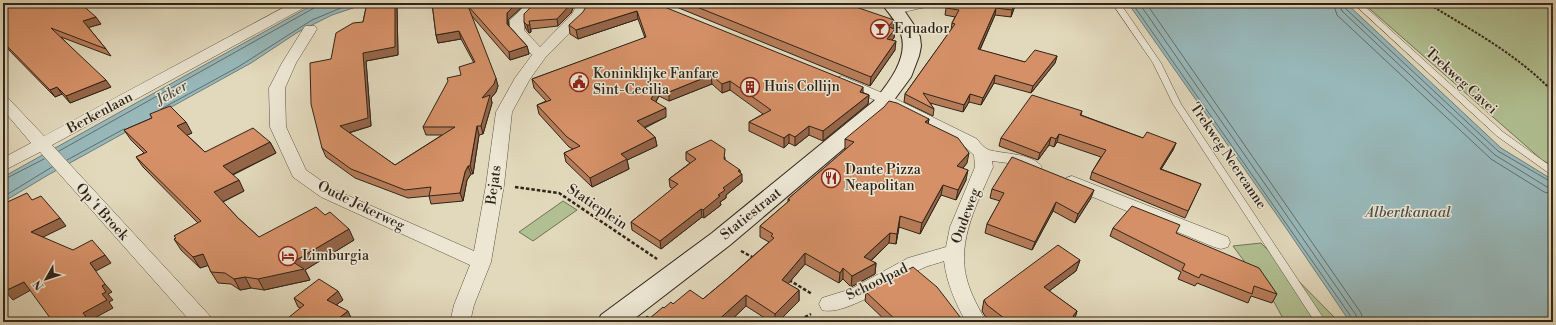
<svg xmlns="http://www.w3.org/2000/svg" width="1556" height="325" viewBox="0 0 1556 325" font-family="'Libre Bodoni',serif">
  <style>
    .green { fill: #b1c092; stroke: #707256 }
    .water { fill: #98b8ba; stroke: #6e7d7a }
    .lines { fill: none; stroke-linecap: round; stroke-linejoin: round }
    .shore { stroke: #646e6a; stroke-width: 1 }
    .service-casing { stroke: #5c5142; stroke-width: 1 }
    .minor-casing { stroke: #5c5142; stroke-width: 1 }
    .secondary-casing { stroke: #2f2419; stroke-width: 2 }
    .path-far1 { stroke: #2f2419; stroke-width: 2; stroke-dasharray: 2.5 1.5; stroke-linecap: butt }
    .path { stroke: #2f2419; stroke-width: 2.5; stroke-dasharray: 3.5 2; stroke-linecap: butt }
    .service { fill: #ece6d3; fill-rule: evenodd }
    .minor { fill: #ece6d3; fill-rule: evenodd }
    .secondary { fill: #ece6d3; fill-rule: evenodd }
    .wall { fill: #b77c59; stroke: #2f2419 }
    .shaded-wall { fill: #956548; stroke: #2f2419 }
    .building { fill: #d59067; stroke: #2f2419 }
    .labels { text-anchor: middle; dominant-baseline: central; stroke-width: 3; stroke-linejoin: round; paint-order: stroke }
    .poi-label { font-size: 14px; fill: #2f2419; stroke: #ece6d3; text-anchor: start }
    .street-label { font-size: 14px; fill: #2f2419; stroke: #ece6d3 }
    .water-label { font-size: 15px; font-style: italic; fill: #4e5049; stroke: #ece6d3 }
  </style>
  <rect width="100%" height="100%" fill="#e2d9bc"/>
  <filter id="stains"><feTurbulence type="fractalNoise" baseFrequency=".005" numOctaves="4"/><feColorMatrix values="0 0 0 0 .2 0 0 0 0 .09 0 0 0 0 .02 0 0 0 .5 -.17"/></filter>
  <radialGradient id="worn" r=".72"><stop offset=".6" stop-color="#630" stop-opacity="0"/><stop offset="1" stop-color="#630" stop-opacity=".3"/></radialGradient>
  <path class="green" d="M1363,3H1553V166L1542,160Z
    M563,201L577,210L533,241L519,232Z
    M1261,243L1339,322H1285L1274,302L1233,246Z"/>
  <path class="water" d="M316,3H368L332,15L298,32L251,63L48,175L3,202V177Z
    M1128,3H1346L1501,148L1553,180V322H1350L1286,228Z"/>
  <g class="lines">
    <path class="shore" d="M1132,3L1352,318L1353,322
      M1139,3L1356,315L1358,322
      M1146,3L1361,313L1364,322
      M1333,3L1337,15L1491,159L1544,192L1553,194
      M1339,3L1342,11L1495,155L1547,187L1553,188
      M1344,3L1345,8L1498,151L1553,183
      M161,109L238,67L312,20L353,3
      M59,151L314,8L317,3
      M67,160L124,129
      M3,180L44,159
      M3,197L52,167"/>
    <defs>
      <path id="service" d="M1112,3H1120L1161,63L1181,104L1326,322H1315L1173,104L1153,63Z
        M1353,3H1361L1503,132L1553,168V175L1550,174L1497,136Z"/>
      <path id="minor" d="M292,3H309L307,6L52,145L210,316L213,322H191L40,152L3,171V158L31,143L3,110V96L8,98L44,136Z
        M528,3H543L524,21V30L540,47L572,14L578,3H592L583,19L545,58L530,79L512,112L504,185L491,262L474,305L470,322H450L454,305L470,265L321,197L293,177L270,127L269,88L282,63L305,26H315L317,29L296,63L285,88L286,127L306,170L333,189L474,251L486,185L496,112L515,78L532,55L510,31V20Z
        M908,3H932L930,6L895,14L890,13L888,10L890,7Z
        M842,76L892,97L977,139C980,143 984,148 989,150C1003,154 1032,153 1042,167L1039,171L1033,173L1008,163L992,161L993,167C978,202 956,241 967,280C971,295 979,308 986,322H966C955,302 947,284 944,261C937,264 928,265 921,269C898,279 845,317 822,310L819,304L822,298L851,289L908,258L946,247L950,227L975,167L974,155L965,147L882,103L837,84L834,81L837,78Z
        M1072,176L1228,237L1230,242L1228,247L1221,249L1214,247L1066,186L1063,182L1066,178Z"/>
      <path id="secondary" d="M881,3H899L916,28L920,37L921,46L919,56L911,77L882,116L730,245L630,322H598L601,315L712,233L874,101C888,84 909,58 901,34C897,22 889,13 881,3Z"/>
    </defs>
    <use href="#service" class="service-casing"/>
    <use href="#minor" class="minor-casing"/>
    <use href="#secondary" class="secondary-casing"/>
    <path class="path-far1" d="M1427,3C1471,30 1517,54 1553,92"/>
    <path class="path" d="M515,187L559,193L657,259
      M741,251L754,258
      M789,280L812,294
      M795,322L811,314"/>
    <use href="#service" class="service"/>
    <use href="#minor" class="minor"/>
    <use href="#secondary" class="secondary"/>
  </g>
  <path class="wall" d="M3,3L66,5L101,24L88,27L106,49L111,56L61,37L111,87L70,103L62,94L55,97L3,44Z
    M367,3H396L397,7L398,55L366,61L371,126L349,133L395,165L442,135H426L423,127L461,75L474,63L461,39L438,43L436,35L432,3H526L508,20L509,26L527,46L529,54L510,60L471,15L498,86L496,92L491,98L492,103L483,134L479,135L473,174H471L467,180L463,201L431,204L429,196L408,198L355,178L326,157L322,148L331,59L363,22Z
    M535,3H575L571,13L558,26L531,29V32L529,33L526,29L524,22Z
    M651,3L869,95L868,104L823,141L809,135L795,146L789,143L784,148L749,131V122L763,114L730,90L722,93L712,84L669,101L659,96L656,102L666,117L645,128L655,137L657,146L627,160L629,169L592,187L566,162L564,153L573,149L569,147L539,114L537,105L546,101L534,88L532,79L645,38L638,19L578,39L570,34L569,25Z
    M663,3H854L856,7L895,29L894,38L892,40L895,50L870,86L674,6Z
    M1016,3L1011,17L995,15L980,50L1025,62L1057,56L1055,63L1031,93L994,83L981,105L969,102L963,112L930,103L934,109L933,116L904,102L905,94L951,30L952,23L955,17L945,15L946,8Z
    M1082,111L1081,115L1143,138L1176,143L1173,150L1161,169L1201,184L1185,218L1090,179L1092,172L1101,157L1057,142L1054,147L1049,145L1038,160L999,146L1001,138Z
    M150,114L192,133L187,135L205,152L270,142L276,153L233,175L244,191L223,202L238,218L259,237L354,240L305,270L310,280L264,290L251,288L240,290L231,284L218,283L211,272L208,265L200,268L181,250L174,239L176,238L174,236L198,223L143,167L136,157L144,153L131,140L124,130L152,118Z
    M929,119L928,124L967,163L963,168L966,180L956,200L941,195L920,234L899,227L896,244L889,243L871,261L876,263L875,274L851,287L843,279L839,283L805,264L788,284L799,290V301L778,322H771L746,306L729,322H641L650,318L664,308L673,304L703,299L727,279L769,242L760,237V226L788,202V199L845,150V139Z
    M686,152L725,157V160L741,173L742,182L726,195V198L720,202L721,205L704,218L702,217L661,249L632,230L631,222L673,189L670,187L669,179L690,163L686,160Z
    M992,189L1091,198L1075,223L1053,211L1032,250L985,233L987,224L1000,201L990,198Z
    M1113,228L1177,234L1277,294L1272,303L1251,296L1248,303L1197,283L1195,286L1178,279L1181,272L1110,236Z
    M1080,260L1076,271L1049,291L1077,311L1075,317L1082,322H992L985,316L982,311L984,300Z
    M866,292L964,322H887L865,301Z
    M294,298L343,300L336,305L352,320L300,308L298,307Z"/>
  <path class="shaded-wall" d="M395,3H396L397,7L398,55L366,61L371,126L344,134L340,126L363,53Z
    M517,3H526L508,20L509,32L507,24V13Z
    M571,3H575L571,13L558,26L557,19Z
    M1015,3H1016L1011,17L1012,10Z
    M996,8L995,15L977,56L978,49Z
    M637,11L638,19L578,39L576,30Z
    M96,17L101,24L87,28L83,21Z
    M894,20V29L888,27Z
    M529,21L531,32L529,33L527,25Z
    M895,29L894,38L886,47L887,39Z
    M459,31L461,39L438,43L436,35Z
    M896,41L895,50L870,86L871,77Z
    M527,46L529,54L510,60L509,52Z
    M1057,56L1055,63L1031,93L1033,86Z
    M711,75L712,84L669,101V92Z
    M995,75L994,83L981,105L983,98Z
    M496,78L498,86L496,92L491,98L492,103L483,134L481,126L482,98Z
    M106,80L111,87L70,103L66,96Z
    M730,81V90L722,93V84Z
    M57,87L62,94L55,97L50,90Z
    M658,87L659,96L652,108L651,99Z
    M863,87V96L860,92Z
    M970,94L969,102L963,112L964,105Z
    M869,95L868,104L823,141V131Z
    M666,108V117L638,130L637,121Z
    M929,119L927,129L925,122Z
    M186,122L192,133L183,137L177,126Z
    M477,126L479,135L473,174L470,166Z
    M809,126V135L795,146V137Z
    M789,134V143L784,148V138Z
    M1059,134L1057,142L1054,147L1056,139Z
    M655,137L657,146L627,160L629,169L592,187L590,178L621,154Z
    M1051,137L1049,145L1038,160L1040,153Z
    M270,142L276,153L229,176L223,166Z
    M1176,143L1173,150L1157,176L1160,169Z
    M969,153L967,163L955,177L957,166Z
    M468,166L471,174L467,180L463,201L460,193L465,172Z
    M740,170L741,175L742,174V182L726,195V198L720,202L721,205L704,218L703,210L718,195L723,188L738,171Z
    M968,170L966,180L956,200L958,190Z
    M239,180L244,191L220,203L214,192Z
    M943,185L941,195L920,234L922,223Z
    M1094,190L1091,198L1075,223L1078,214Z
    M1056,202L1053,211L1032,250L1035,242Z
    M701,209L702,217L661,249L660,241Z
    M900,216L899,227L896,244L897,234Z
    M60,218L66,226L37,240L31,232Z
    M349,229L354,240L305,270L310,280L264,290L258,279L293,262Z
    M890,233L889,243L863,268L864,257Z
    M805,253V264L782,291V280Z
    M203,254L210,265L200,268L193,257Z
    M105,255L111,263L96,271L90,263Z
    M1080,260L1076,271L1041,297L1044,287Z
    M876,263L875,274L851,287L852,276Z
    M843,268V279L839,283L840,273Z
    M245,277L251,288L240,290L234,279Z
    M24,282L31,290L13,300L5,291Z
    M105,284L112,292L108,294L113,300L109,302L113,308L89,321L83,313L102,286Z
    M799,290V301L778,322H775V314Z
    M338,291L343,300L332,308L327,300Z
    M746,295V306L729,322H716Z
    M348,311L352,320L349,322H334Z
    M1077,311L1074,322L1073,316Z"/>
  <path class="building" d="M3,3H64L66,5L72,3H80L96,17L83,21L106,49L51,28L106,80L66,96L57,87L50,90L3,42Z
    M367,3H395V47L363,53L368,118L340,126L395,165L455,127H423L448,81L447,78L461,75L459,67L475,62L459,31L436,35L432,3H517L507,13V24L527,46L509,52L468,6L496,78L494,84L482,98L490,95L481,126H477L470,166H468L465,172L460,193L429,196L431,187L405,190L351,169L322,148L311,104L310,63L331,59L336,33L353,23L363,22Z
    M535,3H571L569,6L557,19L529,21L530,25H527L524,22V14Z
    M588,3H651L662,6L863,87L860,92L869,95L823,131L809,126L795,137L789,134L784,138L749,122L771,110L730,81L722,84L711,75L669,92L658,87L651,99L666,108L637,121L655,137L621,154L627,159L590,178L564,153L580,146L567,137L537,105L551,100L532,79L646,37L637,11L576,30L569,25L583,12Z
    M687,3H854L856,7L894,20L888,27L895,29L887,39L896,41L871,77Z
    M948,3H1015L1012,10L996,8L978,49L1025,62L1035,50L1057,56L1033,86L995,75L983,98L970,94L964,105L923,93L934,109L905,94L955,24L952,23L959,10L946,8Z
    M1032,95L1082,111L1080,115L1143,138L1147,132L1176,143L1160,169L1201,184L1188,211L1092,172L1106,150L1059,134L1056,139L1051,137L1040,153L1001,138Z
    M889,101L897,103L929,119L925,122L958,138L969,153L957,166L968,170L958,190L943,185L922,223L900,216L897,234L890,233L864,257L876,263L852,276L843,268L840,273L805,253L782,280L799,290L775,314L746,295L716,322H641L647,316L650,318L663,307L664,308L671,302L673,304L690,290L703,299L727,279L774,238L771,236L773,234L760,226L790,200L788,199L854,142L845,139L884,107Z
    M170,106L186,122L177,126L205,152L253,128L270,142L223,166L239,180L214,192L238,218L259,237L316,207L325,215L330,212L349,229L293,262L304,269L258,279L245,277L234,279L225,273L211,272L203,254L193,257L174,239L176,238L174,236L201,221L136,157L147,152L124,130L152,118L150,114Z
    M711,140L725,149L724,159L740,170L738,171L742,174L723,188L725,190L718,195L720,196L703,210L701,209L660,241L631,222L678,184L669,179L696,159L686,152Z
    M1012,157L1094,190L1078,214L1056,202L1035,242L987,224L1004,193L992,189Z
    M27,193L32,200L41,196L60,218L31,232L73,250L92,240L105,255L90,263L105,284L102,286L106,292L102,294L107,300L83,313L90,322H53L24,282L5,291L3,288V204Z
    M1132,206L1180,225L1176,233L1259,268L1277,294L1254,286L1252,294L1201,274L1199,278L1182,270L1185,264L1113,228Z
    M1058,245L1080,260L1044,287L1077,311L1073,316L1082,322H1009L987,305L984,300Z
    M913,267L937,287L964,322H898L866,292Z
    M319,279L338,291L327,300L348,311L334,322H283L304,305L294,298Z"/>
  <defs>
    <symbol id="bar-ring" viewBox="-11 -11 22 22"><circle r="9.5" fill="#ece6d3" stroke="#8f2418" stroke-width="1.5"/><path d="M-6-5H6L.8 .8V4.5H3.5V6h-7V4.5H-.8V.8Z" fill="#8f2418"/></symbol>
    <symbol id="civic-ring" viewBox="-11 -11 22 22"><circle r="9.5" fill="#ece6d3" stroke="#8f2418" stroke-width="1.5"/><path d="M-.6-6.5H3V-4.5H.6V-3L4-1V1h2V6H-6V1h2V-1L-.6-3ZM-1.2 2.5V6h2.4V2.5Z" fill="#8f2418"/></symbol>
    <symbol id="building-ring" viewBox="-11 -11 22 22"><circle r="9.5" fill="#ece6d3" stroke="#8f2418" stroke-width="1.5"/><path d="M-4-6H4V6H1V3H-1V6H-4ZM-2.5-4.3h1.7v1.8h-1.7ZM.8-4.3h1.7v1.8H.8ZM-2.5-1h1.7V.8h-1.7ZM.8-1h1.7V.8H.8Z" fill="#8f2418"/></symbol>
    <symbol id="restaurant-ring" viewBox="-11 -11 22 22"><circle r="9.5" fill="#ece6d3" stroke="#8f2418" stroke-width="1.5"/><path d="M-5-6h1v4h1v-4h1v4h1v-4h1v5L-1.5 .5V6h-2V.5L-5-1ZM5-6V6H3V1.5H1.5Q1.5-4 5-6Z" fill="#8f2418"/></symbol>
    <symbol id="hotel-ring" viewBox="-11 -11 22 22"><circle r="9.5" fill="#ece6d3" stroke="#8f2418" stroke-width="1.5"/><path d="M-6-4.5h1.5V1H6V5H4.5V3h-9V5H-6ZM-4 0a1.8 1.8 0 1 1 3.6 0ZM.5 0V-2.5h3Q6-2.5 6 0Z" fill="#8f2418"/></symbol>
  </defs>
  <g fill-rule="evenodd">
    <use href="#bar-ring" x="869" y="18" width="22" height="22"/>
    <use href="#civic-ring" x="568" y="71" width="22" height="22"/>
    <use href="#building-ring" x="739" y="76" width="22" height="22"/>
    <use href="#restaurant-ring" x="820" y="167" width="22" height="22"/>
    <use href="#hotel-ring" x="277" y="245" width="22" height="22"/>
  </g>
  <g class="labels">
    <g class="poi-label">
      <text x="894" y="29">Equador</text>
      <text x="593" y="74">Koninklijke Fanfare<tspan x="593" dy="16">Sint-Cecilia</tspan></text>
      <text x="764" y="87">Huis Collijn</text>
      <text x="845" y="170">Dante Pizza<tspan x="845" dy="16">Neapolitan</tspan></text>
      <text x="302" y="256">Limburgia</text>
    </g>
    <g class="street-label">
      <text transform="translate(1461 81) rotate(42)">Trekweg Cavei</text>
      <text transform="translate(100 113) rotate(-28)">Berkenlaan</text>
      <text transform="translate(1228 156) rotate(56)">Trekweg Neercanne</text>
      <text transform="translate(494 185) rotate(-82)">Bejats</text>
      <text transform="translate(361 206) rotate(26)">Oude Jekerweg</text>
      <text transform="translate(597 207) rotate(34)">Statieplein</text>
      <text transform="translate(102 212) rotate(48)">Op 't Broek</text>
      <text transform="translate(751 214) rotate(-39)">Statiestraat</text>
      <text transform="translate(966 216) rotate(-70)">Oudeweg</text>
      <text transform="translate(877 282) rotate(-26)">Schoolpad</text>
    </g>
    <g class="water-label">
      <text transform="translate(172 93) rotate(-30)">Jeker</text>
      <text x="1408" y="212">Albertkanaal</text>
    </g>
  </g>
  <rect width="1556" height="325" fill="none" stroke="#e2d9bc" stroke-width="16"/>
  <rect x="4" y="4" width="1548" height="317" fill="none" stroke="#2f2419" stroke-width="2"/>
  <rect x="8" y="8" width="1540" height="309" fill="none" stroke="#2f2419"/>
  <g transform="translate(46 279) rotate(231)" stroke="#ece6d3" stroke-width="3" paint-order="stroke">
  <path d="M0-3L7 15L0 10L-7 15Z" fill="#2f2419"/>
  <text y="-6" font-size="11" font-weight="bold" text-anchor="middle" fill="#2f2419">N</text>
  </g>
  <rect width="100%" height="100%" filter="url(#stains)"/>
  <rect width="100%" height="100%" fill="url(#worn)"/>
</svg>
